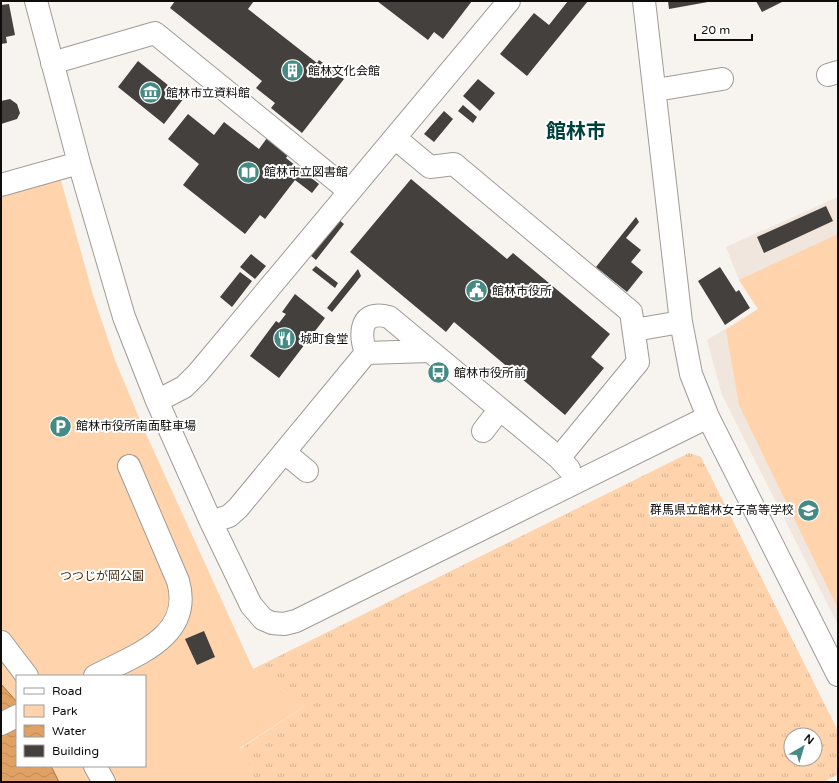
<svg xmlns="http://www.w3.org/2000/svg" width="839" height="783" viewBox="0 0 839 783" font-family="'Varela Round','Noto Sans JP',sans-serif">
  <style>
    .built { fill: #f0e6dd }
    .grass { fill: url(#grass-tufts); fill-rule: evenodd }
    .park { fill: #ffd3ab; fill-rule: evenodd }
    .water { fill: url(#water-waves); stroke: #a1754a }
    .building { fill: #44403d }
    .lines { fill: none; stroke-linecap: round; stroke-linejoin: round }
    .minor-casing { stroke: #9f9b97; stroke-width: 24 }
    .minor { stroke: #fff; stroke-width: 22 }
    .labels { text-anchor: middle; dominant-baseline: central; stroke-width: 4; stroke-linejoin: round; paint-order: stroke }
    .poi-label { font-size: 12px; fill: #0e0d0c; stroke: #fff; text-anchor: start }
    .park-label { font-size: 12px; fill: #472c12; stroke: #fff }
    .town-label { font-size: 20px; font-weight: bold; fill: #00433e; stroke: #fff }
  </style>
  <defs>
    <pattern id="grass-tufts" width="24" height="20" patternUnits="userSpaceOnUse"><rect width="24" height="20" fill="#ffd3ab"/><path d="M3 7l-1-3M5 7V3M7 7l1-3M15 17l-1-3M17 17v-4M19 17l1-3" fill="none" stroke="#d9b492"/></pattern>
    <pattern id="water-waves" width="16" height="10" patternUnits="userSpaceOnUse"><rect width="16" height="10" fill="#e0a165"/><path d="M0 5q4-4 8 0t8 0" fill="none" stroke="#bf8956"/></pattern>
  </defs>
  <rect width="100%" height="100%" fill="#f7f3ef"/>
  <path class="built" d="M838,197V625L722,395L707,340L758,309L739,280L726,247Z"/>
  <path class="grass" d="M689,453L701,457L838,731V774L824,782H256L240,749L305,706L253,669ZM791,735H815V759H791Z"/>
  <path class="park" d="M60,177L93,295L115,360L142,425L253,669L305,706L240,748L256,782H1V195ZM17,676H145V766H17Z
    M838,234V609L739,405L726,330L758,309L739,280Z"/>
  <path class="water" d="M1,684L17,702V766H51L59,782H1Z"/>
  <path class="building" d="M175,1H254L248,9L317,63L319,60L344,79L302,133L271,108L275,103L256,88L262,81L170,8Z
    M377,1H472L443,39L434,32L428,40Z
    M568,1H588L527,76L500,54L534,13L549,25Z
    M668,1H708V2L669,9Z
    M756,1H784L762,12Z
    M9,4L15,35L6,37L7,43L1,44V5Z
    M138,61L184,98L164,124L118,87Z
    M478,79L495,93L480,111L463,96Z
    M10,99L17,104L20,113L17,119L1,124V101Z
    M463,105L477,117L473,123L458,111Z
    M444,111L453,119L434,142L424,134Z
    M188,114L214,135L224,122L259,149L267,138L288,155L286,158L319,184L312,193L295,180L265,219L260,215L245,234L183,185L199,164L168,139Z
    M411,179L507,259L513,253L610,334L591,357L604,368L565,415L454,322L446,332L350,252Z
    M826,206L833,221L764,253L757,237Z
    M636,217L639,222L626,238L641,250L631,262L643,272L627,292L596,267Z
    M338,219L344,224L316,260L310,255Z
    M251,254L266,266L255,279L240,267Z
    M316,266L338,283L335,288L312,270Z
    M720,267L736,292L739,290L750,308L725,325L698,281Z
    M358,269L361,276L332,312L327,308Z
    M240,272L252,281L232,307L220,297Z
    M295,294L325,318L279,378L250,356L276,321L279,323L286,314L282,312Z
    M204,631L215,657L197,665L185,639Z"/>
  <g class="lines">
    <defs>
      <path id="minor" d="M36,1L79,163L124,317L157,401L211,522L251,605L263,619L272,623L284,624L296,621L708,417
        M644,1L681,322L691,374L708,417L838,675
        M52,63L155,33L349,191
        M828,75L838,72
        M656,90L722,79
        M395,138L430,167L454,164L631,312L638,362L559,458
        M1,185L79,163
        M634,330L681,322
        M366,353C359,333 360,309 389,317L559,458L569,469
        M157,401L184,387L198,373L509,1
        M483,431L500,409
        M284,452L307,471
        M211,522L229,516L238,508L366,353L429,351
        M1,642L27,676
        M95,676C135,655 194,637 178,581L129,466
        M1,724L17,716
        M95,766L104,782"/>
    </defs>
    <use href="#minor" class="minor-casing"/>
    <use href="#minor" class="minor"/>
  </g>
  <defs>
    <symbol id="building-disc" viewBox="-11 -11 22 22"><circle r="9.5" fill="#448b84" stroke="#fff"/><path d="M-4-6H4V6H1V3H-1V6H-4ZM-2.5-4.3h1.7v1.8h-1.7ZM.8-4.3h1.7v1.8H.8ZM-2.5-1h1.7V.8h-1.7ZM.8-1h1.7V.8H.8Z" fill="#fff"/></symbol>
    <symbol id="museum-disc" viewBox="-11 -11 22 22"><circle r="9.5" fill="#448b84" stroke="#fff"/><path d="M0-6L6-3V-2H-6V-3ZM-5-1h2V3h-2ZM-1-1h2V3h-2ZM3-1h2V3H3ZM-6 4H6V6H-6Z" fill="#fff"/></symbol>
    <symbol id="library-disc" viewBox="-11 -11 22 22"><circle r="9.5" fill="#448b84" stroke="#fff"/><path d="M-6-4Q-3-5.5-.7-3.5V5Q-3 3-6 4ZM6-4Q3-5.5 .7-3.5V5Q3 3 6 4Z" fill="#fff"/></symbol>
    <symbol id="civic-disc" viewBox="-11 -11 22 22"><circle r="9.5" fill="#448b84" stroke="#fff"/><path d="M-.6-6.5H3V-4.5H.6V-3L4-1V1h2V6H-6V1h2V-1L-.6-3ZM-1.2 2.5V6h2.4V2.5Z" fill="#fff"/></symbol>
    <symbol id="restaurant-disc" viewBox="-11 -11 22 22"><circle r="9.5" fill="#448b84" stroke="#fff"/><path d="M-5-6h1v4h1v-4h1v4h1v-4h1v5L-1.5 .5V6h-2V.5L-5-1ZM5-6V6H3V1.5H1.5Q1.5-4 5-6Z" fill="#fff"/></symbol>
    <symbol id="bus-disc" viewBox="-11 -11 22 22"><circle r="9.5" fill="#448b84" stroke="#fff"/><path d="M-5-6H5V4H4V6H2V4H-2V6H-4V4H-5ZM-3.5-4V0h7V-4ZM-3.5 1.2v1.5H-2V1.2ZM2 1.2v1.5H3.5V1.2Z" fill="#fff"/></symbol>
    <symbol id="parking-disc" viewBox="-11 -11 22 22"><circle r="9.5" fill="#448b84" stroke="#fff"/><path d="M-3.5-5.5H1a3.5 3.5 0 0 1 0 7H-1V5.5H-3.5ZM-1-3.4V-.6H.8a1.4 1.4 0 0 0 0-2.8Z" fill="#fff"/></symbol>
    <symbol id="school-disc" viewBox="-11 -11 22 22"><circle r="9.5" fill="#448b84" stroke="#fff"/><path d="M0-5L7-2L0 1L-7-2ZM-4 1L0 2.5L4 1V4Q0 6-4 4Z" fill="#fff"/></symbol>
  </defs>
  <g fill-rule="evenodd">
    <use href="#building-disc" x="280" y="58" width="25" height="25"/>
    <use href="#museum-disc" x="138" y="80" width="25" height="25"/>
    <use href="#library-disc" x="236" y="160" width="25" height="25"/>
    <use href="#civic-disc" x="464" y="278" width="25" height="25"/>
    <use href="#restaurant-disc" x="272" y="326" width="25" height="25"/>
    <use href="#bus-disc" x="426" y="360" width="25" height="25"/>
    <use href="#parking-disc" x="48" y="414" width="25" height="25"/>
    <use href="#school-disc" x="796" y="498" width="25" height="25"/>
  </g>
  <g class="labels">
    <g class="poi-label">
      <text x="308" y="71">館林文化会館</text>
      <text x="166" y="93">館林市立資料館</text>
      <text x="264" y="172">館林市立図書館</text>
      <text x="492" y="291">館林市役所</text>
      <text x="300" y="339">城町食堂</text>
      <text x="454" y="373">館林市役所前</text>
      <text x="76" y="426">館林市役所南面駐車場</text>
      <text x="794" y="510" text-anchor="end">群馬県立館林女子高等学校</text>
    </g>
    <g class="park-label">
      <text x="102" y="576">つつじが岡公園</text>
    </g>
    <g class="town-label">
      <text x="576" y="132">館林市</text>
    </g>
  </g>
  <rect width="839" height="783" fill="none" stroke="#0e0d0c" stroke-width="4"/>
  <rect x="16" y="675" width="130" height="92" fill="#ffffff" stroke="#9f9e9e"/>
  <rect x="24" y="688" width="20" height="6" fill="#ffffff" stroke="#9f9e9e"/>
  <text x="52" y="695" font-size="12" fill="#0e0d0c">Road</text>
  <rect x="24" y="705" width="20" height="12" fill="#ffd3ab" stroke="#9f9e9e"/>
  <text x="52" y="715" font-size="12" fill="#0e0d0c">Park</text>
  <rect x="24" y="725" width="20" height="12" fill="url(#water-waves)" stroke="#9f9e9e"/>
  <text x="52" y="735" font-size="12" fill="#0e0d0c">Water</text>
  <rect x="24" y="745" width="20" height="12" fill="#44403d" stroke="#9f9e9e"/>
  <text x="52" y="755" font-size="12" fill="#0e0d0c">Building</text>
  <g transform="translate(803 747) rotate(38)"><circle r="19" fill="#ffffff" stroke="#9f9e9e"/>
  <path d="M0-3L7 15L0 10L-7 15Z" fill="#448b84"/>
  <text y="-6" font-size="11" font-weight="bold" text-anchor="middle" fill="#0e0d0c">N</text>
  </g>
  <path d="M695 34v6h57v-6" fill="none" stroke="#0e0d0c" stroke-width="2"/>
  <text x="701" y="34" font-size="12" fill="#0e0d0c" stroke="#ffffff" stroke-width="3" paint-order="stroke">20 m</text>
</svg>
